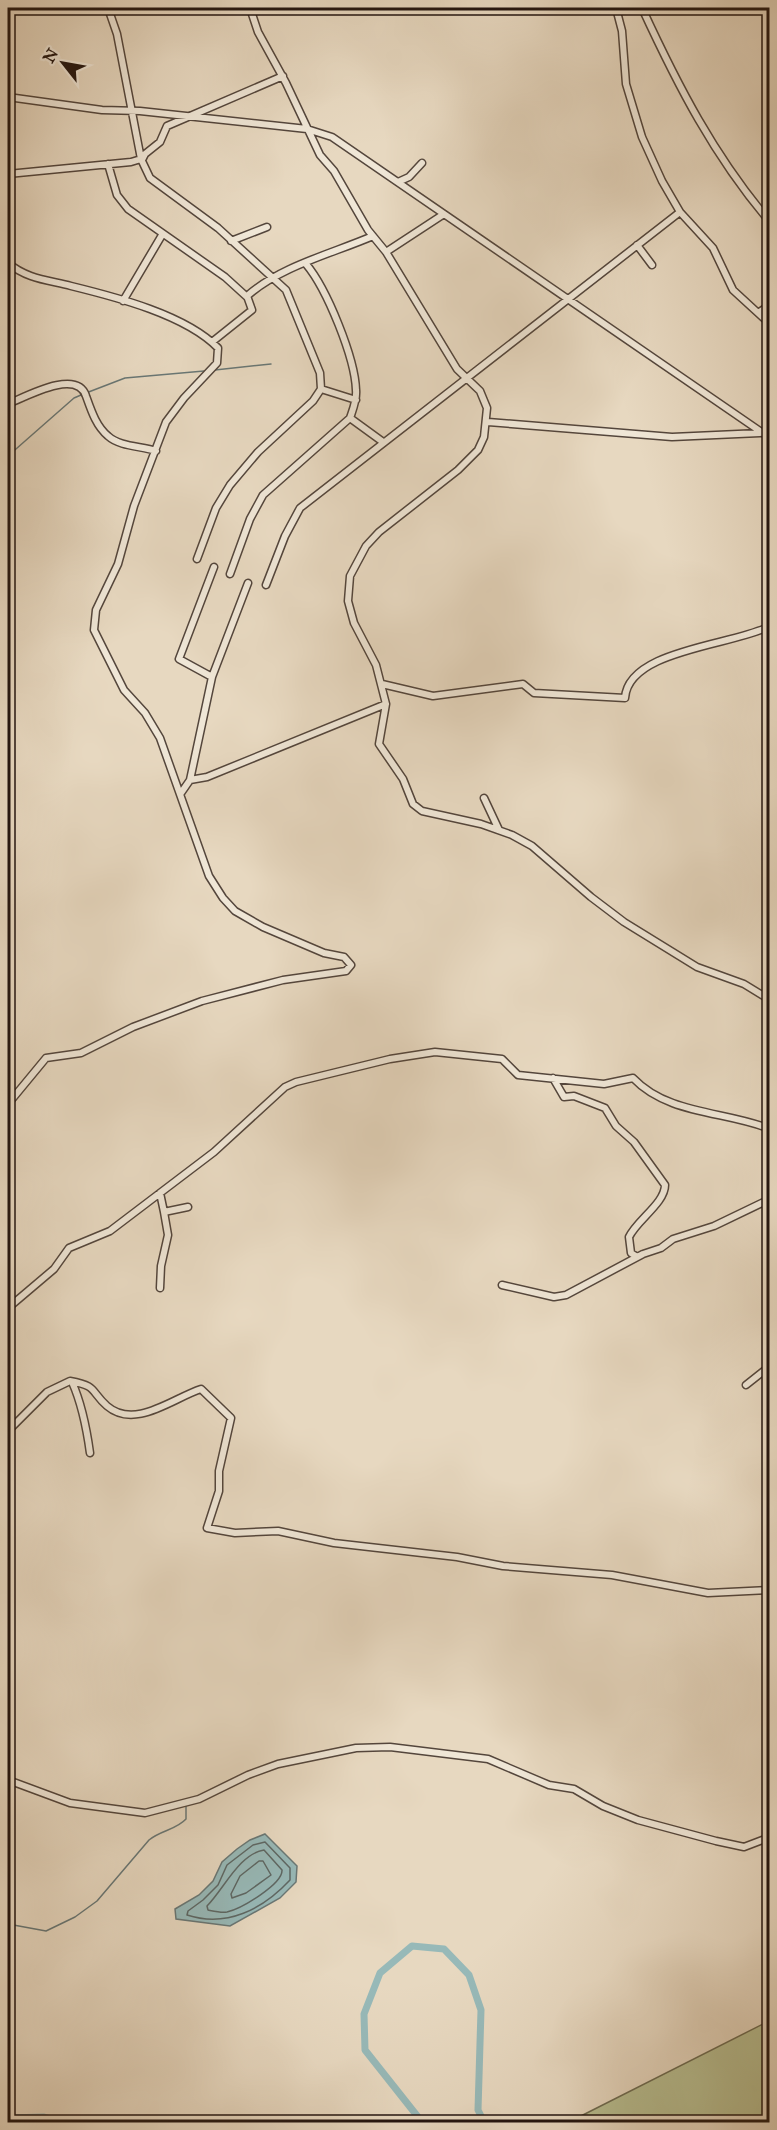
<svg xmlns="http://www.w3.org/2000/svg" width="777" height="2130" viewBox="0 0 777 2130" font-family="'IM FELL Great Primer',serif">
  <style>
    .green { fill: #b7be91; stroke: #6d6a50; stroke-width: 1.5 }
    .water { fill: #97b9b8; stroke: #697775; stroke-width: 1.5 }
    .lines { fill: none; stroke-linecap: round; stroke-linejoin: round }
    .shore { stroke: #5d6764; stroke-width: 1.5 }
    .stream { stroke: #697775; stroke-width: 1.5 }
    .river { stroke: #97b9b8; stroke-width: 7 }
    .minor-casing { stroke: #54463c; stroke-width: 9 }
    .minor { stroke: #efe6d6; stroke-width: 6 }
  </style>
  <rect width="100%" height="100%" fill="#e7d8c0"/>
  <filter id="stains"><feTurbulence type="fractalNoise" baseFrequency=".00333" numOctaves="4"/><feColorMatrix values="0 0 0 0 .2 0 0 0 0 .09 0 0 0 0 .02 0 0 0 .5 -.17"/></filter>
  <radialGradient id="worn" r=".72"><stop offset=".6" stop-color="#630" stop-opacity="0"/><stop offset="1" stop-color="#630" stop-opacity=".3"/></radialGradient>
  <path class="green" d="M769,2021V2122H569Z"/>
  <path class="water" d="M265,1834L297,1866L296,1882L280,1898L230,1926L176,1919L175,1909L199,1895L213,1881L222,1862L237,1849L250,1840Z"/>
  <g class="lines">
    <path class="shore" d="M265,1842L290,1868V1880C263,1909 227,1928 187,1915L188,1911L203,1900L218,1885L227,1865L253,1845Z
      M264,1850L282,1870C283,1884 241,1909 227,1912C221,1913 213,1911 208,1910L207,1906C224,1889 239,1854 264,1850Z
      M259,1861H263L271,1875L246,1893L232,1898L231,1894L240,1876Z"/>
    <path class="stream" d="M215,370L271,364
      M86,393L125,378L204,371
      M8,456L74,398L81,395
      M8,1924L46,1931L75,1917L97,1901L149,1840C161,1830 176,1830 186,1819V1804"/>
    <path class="river" d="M8,2118L44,2117L60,2122
      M422,2122L365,2050L364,2014L380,1973L412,1946L444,1949L469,1975L481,2010L478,2110L484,2122"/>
    <defs>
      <path id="minor" d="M108,8L117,34L141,159
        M250,8L258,32L286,83L320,155L334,171L368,230L386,252L457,369L480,391L487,408L484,437L478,450L458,470L379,532L366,546L350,576L348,601L354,623L376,665L386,704L379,744L403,779L413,804L422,811L481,824L512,835L532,846L591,897L624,922L697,967L744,984L770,1000
        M616,8L622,31L626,84L642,137L662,181L680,212L713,248L733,290L770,324
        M642,8C678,86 714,156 770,222
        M8,97L102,110L140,111L307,129L332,137L770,438
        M142,160L145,154L160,142L167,126L283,76
        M108,164L117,195L128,209L225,277L247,297
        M8,174L131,162L141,159L150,178L218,228L286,290L320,373L321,389L313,401L258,452L230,485L216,508L197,559
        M398,182L409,177L422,163
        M231,241L267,227
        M637,245L652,265
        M386,252L444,214
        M8,263C27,279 48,280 71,286C116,297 186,315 218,348L217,363L184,398L166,422L134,506L118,564L96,610L94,630L124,690L145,713L160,738L209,876L223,898L235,911L263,927L324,953L344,957L351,965L346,971L283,980L202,1001L133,1027L81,1053L46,1058L8,1104
        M123,301L162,235
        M758,313L770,305
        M212,342L252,310L247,296C281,266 331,254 373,236
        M321,389L356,400
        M8,404C25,397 77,368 86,396C91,410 96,426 108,436C120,447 142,446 156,451
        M350,418L383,442
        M488,422L672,437L760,433
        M230,574L250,519L263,495L350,418C353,409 357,400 356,390C355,358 327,289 306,264
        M266,585L285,536L300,508L680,212
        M212,677L179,659L214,567
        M382,684L433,696L523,684L534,693L625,698C628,649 736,645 770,626
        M190,780L207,777L386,704
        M181,793L190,780L212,677L248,583
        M484,798L499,830
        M553,1078L564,1097L574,1096L605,1108L616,1126L634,1142L665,1185C665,1203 637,1220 629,1237L631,1253L637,1257
        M160,1193L164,1212L188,1207
        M502,1285L554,1297L566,1295L643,1254L661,1248L673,1239L714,1226L770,1199
        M160,1288L161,1266L168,1235L164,1212
        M8,1308L54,1269L69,1248L110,1231L214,1152L285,1087L296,1082L390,1059L435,1052L502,1059L518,1075L604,1084L633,1078C668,1115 726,1111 770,1129
        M72,1382C81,1402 87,1431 90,1453
        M746,1385L770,1366
        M8,1431L47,1392L70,1381C98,1386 90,1391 107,1406C135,1430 173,1398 201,1389L231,1418L219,1471V1491L207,1528L235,1533L278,1531L334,1543L457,1557L503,1566L612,1575L708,1593L770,1590
        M8,1780L70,1803L145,1813L199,1799L248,1775L278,1764L356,1748L390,1747L488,1759L549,1785L574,1789L603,1806L638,1820L716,1841L744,1847L765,1839L770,1840"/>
    </defs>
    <use href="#minor" class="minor-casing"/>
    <use href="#minor" class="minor"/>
  </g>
  <rect width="777" height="2130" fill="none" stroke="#e7d8c0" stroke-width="30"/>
  <rect x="9" y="9" width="759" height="2112" fill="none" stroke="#231510" stroke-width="3"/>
  <rect x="15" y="15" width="747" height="2100" fill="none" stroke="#231510" stroke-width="1.5"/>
  <g transform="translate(63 63) rotate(301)" stroke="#efe6d6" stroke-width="4.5" paint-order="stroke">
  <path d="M0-4.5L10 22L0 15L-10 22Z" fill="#231510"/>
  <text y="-9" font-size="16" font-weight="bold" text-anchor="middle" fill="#231510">N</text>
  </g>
  <rect width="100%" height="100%" filter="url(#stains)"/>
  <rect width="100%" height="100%" fill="url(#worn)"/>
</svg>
